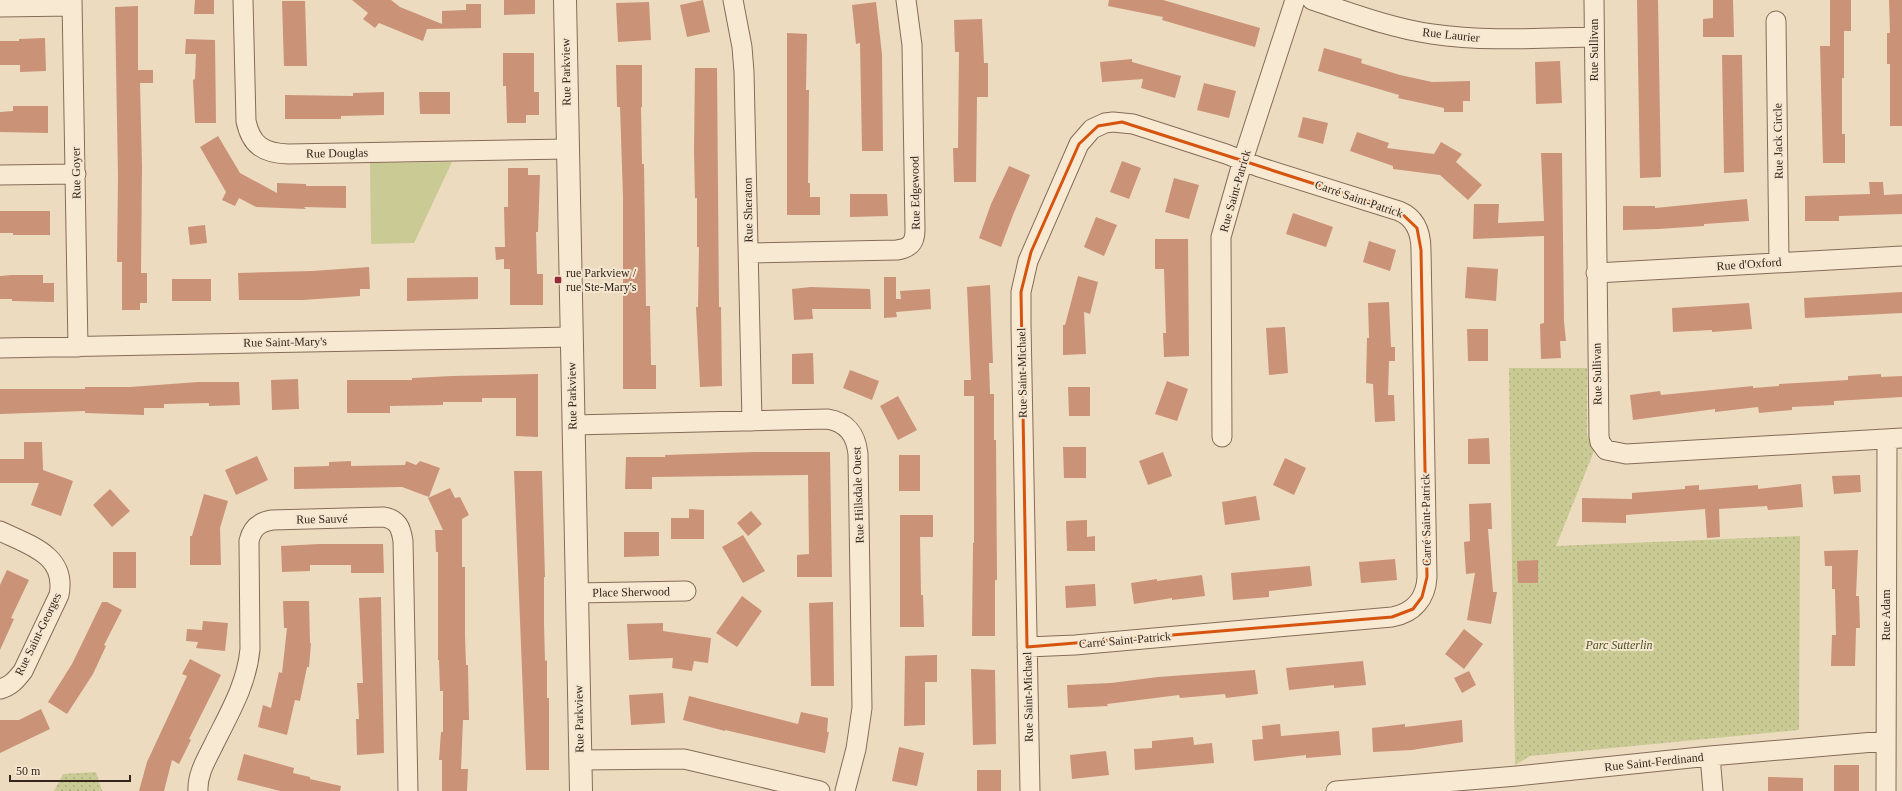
<svg xmlns="http://www.w3.org/2000/svg" width="1902" height="791" viewBox="0 0 1902 791" font-family="'Times New Roman',serif">
  <style>
    .grass { fill: #c9ca94 }
    .park { fill: url(#park-dots) }
    .building { fill: #ca9277 }
    .lines { fill: none; stroke-linecap: round; stroke-linejoin: round }
    .minor-casing { stroke: #856c58; stroke-width: 21 }
    .tertiary-casing { stroke: #856c58; stroke-width: 24 }
    .minor { stroke: #f8e9d3; stroke-width: 19 }
    .tertiary { stroke: #f8e9d3; stroke-width: 22 }
    .marked { fill: none; stroke: #d6540e; stroke-width: 3; stroke-linejoin: round }
    .poi-dot { fill: #932a34; stroke: #f4e6cf; stroke-width: 1.5 }
    .labels { text-anchor: middle; dominant-baseline: central; stroke-width: 4; stroke-linejoin: round; paint-order: stroke }
    .street-label { font-size: 12px; fill: #35261d; stroke: #f4e6cf }
    .poi-label { font-size: 12px; fill: #35261d; stroke: #f4e6cf; text-anchor: start }
    .park-label { font-size: 12px; font-style: italic; fill: #4a5124; stroke: #f4e6cf }
  </style>
  <defs>
    <pattern id="park-dots" width="8" height="8" patternUnits="userSpaceOnUse"><rect width="8" height="8" fill="#c9ca94"/><path d="M2 2h.1M6 6h.1" fill="none" stroke="#adad7f" stroke-width="1.8" stroke-linecap="round"/></pattern>
  </defs>
  <rect width="100%" height="100%" fill="#eddbc0"/>
  <path class="grass" d="M452,162L414,243L371,244L370,163Z"/>
  <path class="park" d="M1509,368H1587V434L1594,451L1556,546L1800,536L1799,730L1530,756L1515,765Z
    M96,772L102,791H54L63,774Z"/>
  <path class="building" d="M195,0H214V14H194Z
    M352,0H391L400,7L442,24V11L466,10V4H481V28L427,29L423,41L379,23L375,28L363,19L368,13Z
    M504,0H535V14L504,15Z
    M703,0L710,32L687,37L680,5Z
    M1109,0H1163L1260,28L1255,47L1162,20L1163,17L1108,6Z
    M1637,0H1658L1661,177L1640,178Z
    M1713,0H1733L1734,37H1703V19L1713,18Z
    M1830,0H1851V31H1844V78H1842V134H1845V163H1823L1820,46H1830Z
    M1889,0H1902V126H1890V64H1887V33H1890Z
    M282,1H305L307,66H284Z
    M649,2L651,40L618,42L616,3Z
    M876,2L882,54L883,151H862L860,43L856,44L852,5Z
    M138,6V70H153V83H140L142,166L141,273H147V303H140V310H122V262H117L118,177L115,7Z
    M982,19L984,63H988V97H977L976,182H954L953,148H958L959,52H955L954,20Z
    M787,33L807,34L806,90H809L808,183H810V197H820V215H787Z
    M45,38L46,71L20,72V65H0V41H19V39Z
    M186,39L215,40L216,123H195L193,80L195,79L196,54H185Z
    M1324,48L1362,59L1361,63L1400,75L1432,82L1470,81V101H1463V112H1444V108L1398,98L1399,95L1318,71Z
    M503,53H534V92H539V115H526V123H507L506,86H503Z
    M1722,55H1742L1744,172L1724,173Z
    M1132,59V62L1181,76L1175,98L1141,88L1143,79L1102,82L1100,62Z
    M1560,61L1562,103L1536,104L1535,62Z
    M616,65H642V107H641L642,164H644L646,306H650L651,365H656V389H623V197L620,107H617Z
    M695,68H717L719,307H721L722,386L700,387L696,307H698L699,247H697V198H695L694,151Z
    M1204,83L1236,91L1229,118L1197,110Z
    M384,92V115L341,116V119H285V95L353,96V93Z
    M419,92H450V114H420Z
    M13,106H48V133L0,132V112L13,111Z
    M1303,117L1328,123L1323,144L1298,137Z
    M1357,132L1389,143L1387,148L1434,154L1441,142L1462,154L1456,162L1482,185L1468,200L1440,175L1393,169V166L1350,151Z
    M218,136L240,173L277,193V183L306,184V186H346V208L304,207L306,209L256,207L239,198L235,206L222,200L226,192L200,147Z
    M1541,153H1562L1564,322L1566,341H1560L1561,358L1541,359L1540,324L1544,323V236L1473,239L1474,204H1499L1498,223L1544,221Z
    M1122,161L1141,168L1129,199L1110,192Z
    M1009,166L1030,175L1013,215L1001,247L979,238L991,204Z
    M508,168H528V175H540L538,232H536L537,274H543V305H510V269H504V259L496,260L495,247H505L504,207H508Z
    M1174,178L1199,185L1189,219L1165,212Z
    M1869,182H1883L1884,195L1902,194V214L1839,216V221H1805V196L1870,194Z
    M850,194H887L888,216L850,217Z
    M1747,199L1749,221L1704,224V226L1658,229L1623,230V206H1655V208Z
    M0,211H50V235H13V233H0Z
    M1293,213L1333,227L1326,247L1286,234Z
    M1096,217L1117,225L1104,256L1084,247Z
    M205,225L207,243L190,245L188,227Z
    M1155,239H1188L1189,356L1164,357L1163,333H1166L1164,269H1155Z
    M1369,241L1396,250L1390,271L1363,262Z
    M369,267L370,289H360V296L303,300H239L238,273L312,271Z
    M1467,267L1498,269L1496,301L1465,298Z
    M12,275H43V283H54V302L12,301V299H0V276Z
    M1078,276L1098,282L1090,314L1084,312L1086,354L1063,355V325H1065Z
    M478,277V299L407,301V278Z
    M884,277H896V299H901L900,291L930,289L931,309L896,312L897,317L884,318Z
    M172,279H211V301H172Z
    M990,285L993,363H989L990,394H994V440H996L997,580H995V636H972L973,543H974V396H964V380H971L967,287Z
    M811,287L870,289L871,309H812L813,319L794,320L792,289Z
    M1902,292V313L1805,318L1804,298Z
    M1389,302L1391,347H1395V361H1389L1388,395H1394L1395,421L1375,422L1373,384L1366,383L1367,338H1369L1368,303Z
    M1749,303L1752,329L1712,332V330L1673,332L1672,308Z
    M1285,327L1288,373L1269,375L1266,328Z
    M1467,329H1488V361H1468Z
    M813,353L814,384H792V354Z
    M850,370L879,381L872,400L843,388Z
    M538,374V437L516,436V398H482V402H443V405L390,406V413H347V380H412V378L452,376Z
    M1881,374V377L1902,376V397L1834,401V405L1792,407V410L1759,413L1758,407L1715,412V409L1633,420L1630,395L1660,391L1661,395L1753,386V388L1779,386V384L1848,380V376Z
    M298,379L299,409L272,410L271,380Z
    M1167,381L1188,389L1177,421L1155,414Z
    M198,382H239L240,405L209,406V403L164,404V408H144V415L85,413V411L0,414V389H85V387H130Z
    M1068,387H1090V416H1069Z
    M898,396L917,430L898,440L880,406Z
    M1489,438L1490,464H1468V439Z
    M24,442H42L43,470L73,481L61,516L31,505L39,483H0V459H24Z
    M1063,447H1086V478H1064Z
    M755,452H830L832,577H797V555L809,554L808,475L652,477V489H625L626,457H665V455Z
    M1163,452L1172,476L1148,485L1139,461Z
    M899,455H920V491H899Z
    M257,456L268,480L236,495L225,470Z
    M1285,458L1306,468L1294,495L1273,485Z
    M351,461V466L405,465L406,461L416,465L420,461L440,468L429,497L402,487L294,489V467L329,466V462Z
    M514,471H542L545,577H544V623L545,661L547,660V698H549V770H526Z
    M1860,475L1861,492L1834,494L1832,476Z
    M1801,484L1803,507L1768,510L1767,506L1719,509L1720,537L1707,538L1705,509L1626,515V523L1582,522V498L1632,499V493L1685,489V486L1699,485V490L1758,485V489Z
    M450,488L455,498L460,497L469,515L462,519V567H465V635L466,665H468L469,720H463L461,769H468L467,791H442V760H439L441,732H443V691H440L439,660H438V552H436L435,530H443L428,498Z
    M110,489L130,511L112,527L93,505Z
    M204,494L228,501L220,528L221,565H190V536H192Z
    M1256,496L1260,520L1225,525L1222,502Z
    M1491,503L1492,529H1488L1493,592H1497L1491,624L1467,620L1475,573L1466,574L1464,542L1470,541L1469,504Z
    M689,509L704,510V539H671V518H689Z
    M751,511L762,524L748,536L737,523Z
    M900,515H933V537H920L921,595H923L924,627H900Z
    M1087,520V537L1095,536V551H1067L1066,521Z
    M624,532H659V556L624,557Z
    M743,535L765,571L743,583L722,547Z
    M319,544H383L384,573H351V565H310V571L282,572L281,546Z
    M1858,550L1856,596H1859L1860,628H1856L1855,666H1831L1832,635H1836L1835,589H1832V566H1825L1824,551Z
    M113,552H136V588H113Z
    M1395,559L1397,580L1361,583L1359,562Z
    M1538,560V583H1518L1517,561Z
    M1310,566L1312,586L1269,591V597L1233,600L1231,573Z
    M7,570L29,580L11,618L14,619L0,650V585Z
    M1202,575L1205,596L1172,600V598L1134,604L1131,583L1157,579V581Z
    M1095,584L1096,606L1066,608L1065,586Z
    M742,596L762,611L737,647L716,633Z
    M381,597L384,753L357,755L356,719H359L357,683H363L359,598Z
    M283,601H309L310,643H311L309,667H307L300,701L295,700L287,735L258,727L263,705L271,708L279,672L282,673L287,628H284Z
    M102,602H107L122,610L104,645L106,646L93,674L67,714L48,702L72,664Z
    M833,602L834,686H811L809,603Z
    M203,621L228,623L225,651L196,648L198,642L186,641L187,629L202,630Z
    M663,623V631L711,638L708,663L694,661L692,671L672,668L673,658L629,660L627,624Z
    M1464,629L1483,644L1464,669L1445,654Z
    M937,655V682H925V725L904,726L905,656Z
    M190,659L221,675L189,739L191,740L179,764L172,760L164,791H139L147,762L187,676L182,674Z
    M1363,661L1366,685L1334,688V685L1289,690L1286,668Z
    M971,669L995,670L996,744L973,745Z
    M1255,670L1258,694L1226,698L1225,694L1180,698L1179,695L1107,704L1108,706L1068,708L1067,685L1111,683L1158,677Z
    M1469,671L1476,685L1462,693L1454,678Z
    M663,693L665,723L631,725L629,695Z
    M689,696L798,724L801,712L828,718L827,732H829L825,753L725,730V731L683,720Z
    M41,709L50,729L0,753V720H19Z
    M1462,720L1463,742L1412,750L1373,752L1372,728L1405,724V727Z
    M1280,724L1281,736L1339,731L1341,755L1306,758V755L1254,761L1252,740L1263,739L1262,726Z
    M1193,737L1194,745L1212,743L1214,763L1135,770L1134,749L1152,748V741Z
    M899,747L924,753L917,786L892,781Z
    M1106,751L1109,775L1072,779L1070,755Z
    M244,754L294,768L293,773L310,777V779L341,786L340,791H280L237,780Z
    M1834,765H1859V791H1834Z
    M977,770H1001V791H977Z
    M1768,777L1803,778V791H1768Z"/>
  <g class="lines">
    <defs>
      <path id="minor" d="M72,0L78,347
        M243,0L246,121C251,145 263,153 288,154L568,149
        M733,0L742,47L744,72L752,421
        M1312,0C1351,13 1391,28 1432,34C1486,42 1541,38 1594,37
        M1594,0L1599,436L1600,442L1606,450L1626,454L1902,438
        M0,7L72,6
        M1776,21L1779,262
        M0,175L76,174
        M749,253L897,250C910,248 915,243 915,230L912,45L906,0
        M1596,273L1902,256
        M0,348L571,337
        M573,425L827,419C847,422 856,435 858,454L862,708L856,749L845,791
        M1222,437L1221,237L1243,160L1295,0
        M0,531C29,545 67,555 59,595L23,671C16,680 11,686 0,689
        M576,593L686,591
        M1027,647L1075,645L1392,617C1414,613 1426,598 1427,577L1421,250C1421,233 1416,218 1399,211L1259,167L1226,154L1133,124L1113,122L1105,123L1092,129L1079,144L1028,261L1021,292V324L1030,791
        M1710,756L1713,791
        M580,760L684,759L820,791
        M198,791C197,773 208,757 215,742C230,712 247,683 250,649L249,541C252,528 259,522 272,520L383,517C398,519 401,528 403,541L408,791
        M1336,791L1517,776L1710,756L1886,741
        M1886,791L1887,439"/>
      <path id="tertiary" d="M565,0L581,791"/>
    </defs>
    <use href="#minor" class="minor-casing"/>
    <use href="#tertiary" class="tertiary-casing"/>
    <use href="#minor" class="minor"/>
    <use href="#tertiary" class="tertiary"/>
  </g>
  <path class="marked" d="M1122,122L1399,211L1417,228L1421,250L1427,577L1422,597L1413,609L1392,617L1027,647L1021,292L1031,252L1079,144L1098,126Z"/>
  <rect class="poi-dot" x="554" y="276" width="8" height="8" rx="2"/>
  <g class="labels">
    <g class="street-label">
      <text transform="translate(1451 35) rotate(6)">Rue Laurier</text>
      <text transform="translate(1594 50) rotate(-90)">Rue Sullivan</text>
      <text transform="translate(566 72) rotate(-91)">Rue Parkview</text>
      <text transform="translate(1778 141) rotate(-91)">Rue Jack Circle</text>
      <text transform="translate(337 153) rotate(-1)">Rue Douglas</text>
      <text transform="translate(76 173) rotate(-91)">Rue Goyer</text>
      <text transform="translate(1235 191) rotate(-74)">Rue Saint-Patrick</text>
      <text transform="translate(915 193) rotate(-91)">Rue Edgewood</text>
      <text transform="translate(1359 199) rotate(19)">Carré Saint-Patrick</text>
      <text transform="translate(748 210) rotate(-91)">Rue Sheraton</text>
      <text transform="translate(1749 264) rotate(-4)">Rue d'Oxford</text>
      <text transform="translate(285 342) rotate(-1)">Rue Saint-Mary's</text>
      <text transform="translate(1022 373) rotate(-91)">Rue Saint-Michael</text>
      <text transform="translate(1597 374) rotate(-91)">Rue Sullivan</text>
      <text transform="translate(572 396) rotate(-91)">Rue Parkview</text>
      <text transform="translate(858 495) rotate(-92)">Rue Hillsdale Ouest</text>
      <text transform="translate(322 519) rotate(-1)">Rue Sauvé</text>
      <text transform="translate(1426 520) rotate(-91)">Carré Saint-Patrick</text>
      <text transform="translate(631 592) rotate(-1)">Place Sherwood</text>
      <text transform="translate(1886 615) rotate(-90)">Rue Adam</text>
      <text transform="translate(38 634) rotate(-64)">Rue Saint-Georges</text>
      <text transform="translate(1125 640) rotate(-5)">Carré Saint-Patrick</text>
      <text transform="translate(1028 697) rotate(-91)">Rue Saint-Michael</text>
      <text transform="translate(579 719) rotate(-91)">Rue Parkview</text>
      <text transform="translate(1654 762) rotate(-6)">Rue Saint-Ferdinand</text>
    </g>
    <g class="poi-label">
      <text x="566" y="273">rue Parkview /<tspan x="566" dy="14">rue Ste-Mary's</tspan></text>
    </g>
    <g class="park-label">
      <text x="1619" y="645">Parc Sutterlin</text>
    </g>
  </g>
  <path d="M10 775v6h120v-6" fill="none" stroke="#35261d" stroke-width="2"/>
  <text x="16" y="775" font-size="12" fill="#35261d" stroke="#f4e6cf" stroke-width="3" paint-order="stroke">50 m</text>
</svg>
